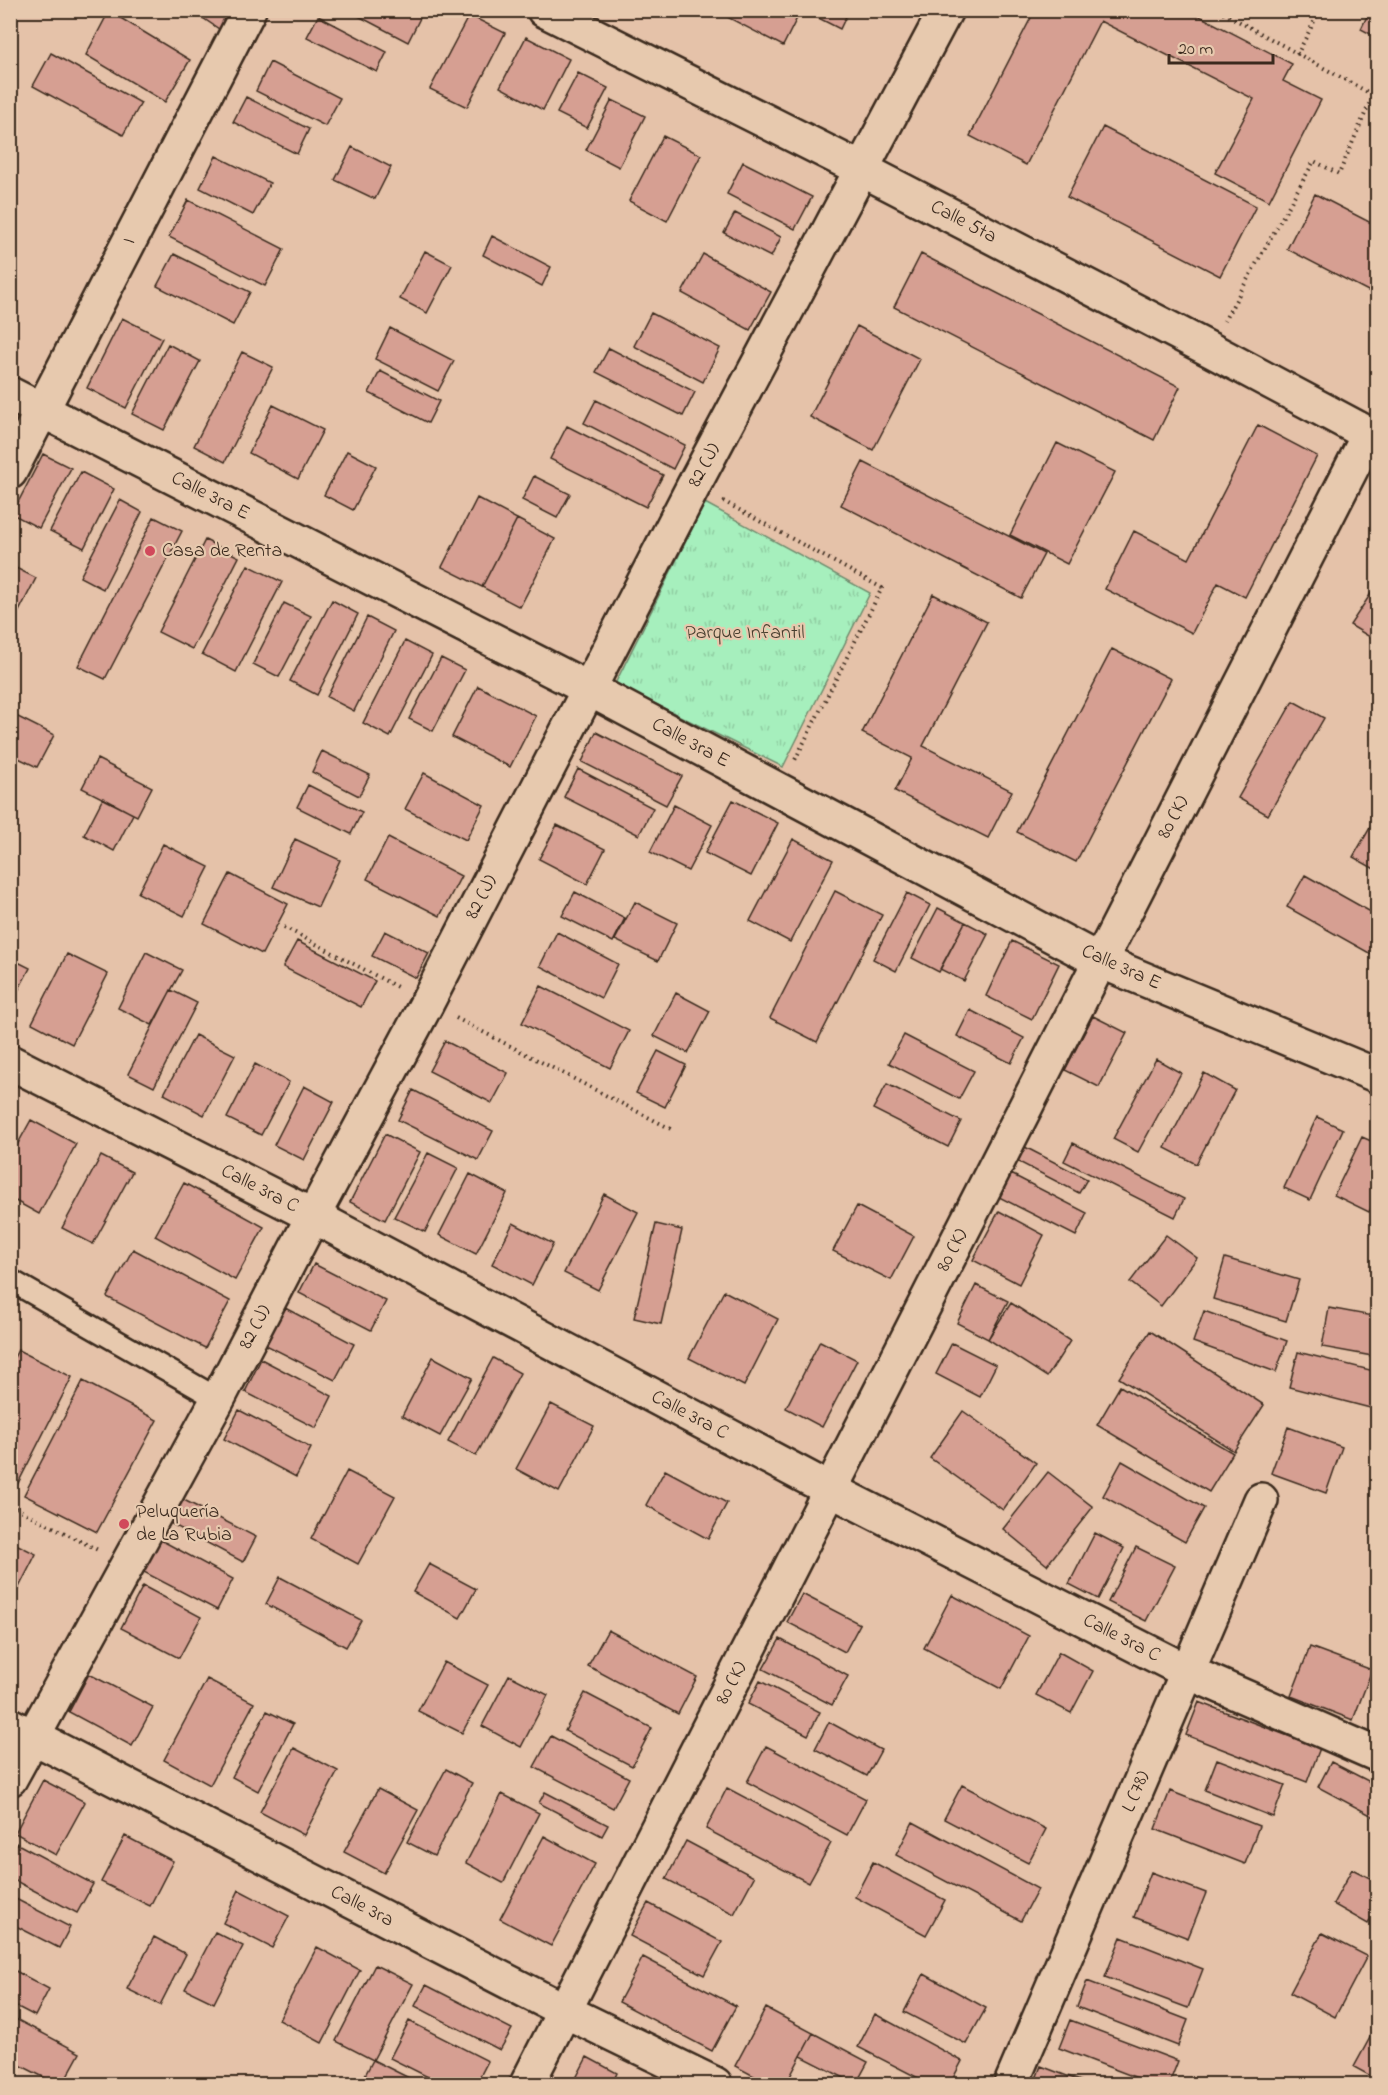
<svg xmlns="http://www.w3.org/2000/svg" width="1388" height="2095" viewBox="0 0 1388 2095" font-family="'Indie Flower',sans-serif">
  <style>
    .park { fill: url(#park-tufts); stroke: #708c6e; stroke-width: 1.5 }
    .building { fill: #d69f92; stroke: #3b2a1e; stroke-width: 1.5 }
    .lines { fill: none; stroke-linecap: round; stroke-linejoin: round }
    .lane-casing { stroke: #3b2a1e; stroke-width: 26 }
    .street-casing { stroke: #3b2a1e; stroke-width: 38 }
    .secondary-casing { stroke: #3b2a1e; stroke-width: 38 }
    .path { stroke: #3b2a1e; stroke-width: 4; stroke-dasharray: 1.5 4.5; stroke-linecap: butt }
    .lane { stroke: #e7c9ae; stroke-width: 21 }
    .street { stroke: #e7c9ae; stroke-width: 33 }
    .secondary { stroke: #e7c9ae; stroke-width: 33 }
    .poi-dot { fill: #d1495b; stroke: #e7c9ae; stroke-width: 2 }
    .labels { text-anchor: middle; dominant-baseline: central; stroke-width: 4.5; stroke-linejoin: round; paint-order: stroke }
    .street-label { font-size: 20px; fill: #3b2a1e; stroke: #e7c9ae }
    .poi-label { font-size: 20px; fill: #3b2a1e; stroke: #e7c9ae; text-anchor: start }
    .park-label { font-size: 20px; fill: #463e2e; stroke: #e7c9ae }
  </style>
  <defs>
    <pattern id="park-tufts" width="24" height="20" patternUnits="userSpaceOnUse" patternTransform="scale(1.5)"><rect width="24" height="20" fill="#a6efbd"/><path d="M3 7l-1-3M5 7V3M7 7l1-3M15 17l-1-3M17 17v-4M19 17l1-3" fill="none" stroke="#90cda2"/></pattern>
  </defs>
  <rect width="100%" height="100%" fill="#e5c2a9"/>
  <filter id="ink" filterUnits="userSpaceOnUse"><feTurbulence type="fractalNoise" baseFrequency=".0167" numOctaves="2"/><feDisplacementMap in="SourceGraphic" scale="12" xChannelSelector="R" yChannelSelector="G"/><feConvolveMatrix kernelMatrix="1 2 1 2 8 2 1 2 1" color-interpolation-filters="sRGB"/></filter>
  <g filter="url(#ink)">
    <path class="park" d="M705,503L870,593L783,767L615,684Z"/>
    <path class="building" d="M191,10H244L225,33Z
      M347,10H424L408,42Z
      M714,10H801L783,46Z
      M803,10H849L840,29Z
      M1035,10H1188L1292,64L1283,81L1321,100L1269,201L1215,173L1254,99L1100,21L1026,165L970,136Z
      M1370,10H1378V38L1361,29Z
      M109,11L190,60L165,102L86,55Z
      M469,15L505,33L467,107L430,89Z
      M318,16L387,52L377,72L307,37Z
      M526,37L569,59L543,110L500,87Z
      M51,53L141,103L123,135L33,86Z
      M270,62L340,98L325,126L256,91Z
      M578,73L608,88L587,128L557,113Z
      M246,97L309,129L297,154L233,122Z
      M612,100L645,116L619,167L586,150Z
      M1103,127L1256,206L1220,276L1067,197Z
      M663,136L701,155L667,221L629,201Z
      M352,147L391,167L375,199L335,180Z
      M216,156L270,183L253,215L200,188Z
      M743,162L812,197L795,229L727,194Z
      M1315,194L1373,224L1378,215V283L1372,293L1287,249Z
      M188,200L284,249L265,286L169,237Z
      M735,213L781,237L771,257L724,233Z
      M492,236L551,267L542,286L483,255Z
      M425,251L452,265L427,313L400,299Z
      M174,254L250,292L233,325L157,286Z
      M703,254L771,292L750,330L682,293Z
      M921,254L1180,387L1154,440L894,307Z
      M651,313L720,348L703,382L634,346Z
      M122,318L162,338L126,408L87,388Z
      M857,326L920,359L873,450L810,417Z
      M390,328L454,361L438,391L375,359Z
      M168,344L200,361L164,430L132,414Z
      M609,348L695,392L683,416L596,372Z
      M242,352L273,367L225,462L194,446Z
      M380,371L439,401L428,423L369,393Z
      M596,400L685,445L673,469L584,423Z
      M273,405L323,430L298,479L249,453Z
      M1258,425L1317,456L1245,597L1218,583L1192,633L1105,589L1134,531L1189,559Z
      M567,426L663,475L646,507L550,459Z
      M1057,443L1115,472L1067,564L1010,535Z
      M347,451L376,466L353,510L324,495Z
      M43,454L71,468L39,528L12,514Z
      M863,462L1044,554L1021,598L841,505Z
      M81,472L114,489L84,548L50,531Z
      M534,476L570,494L557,518L522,500Z
      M477,498L517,519L482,587L442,567Z
      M120,500L142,512L103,589L80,577Z
      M154,517L182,531L105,679L78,666Z
      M517,519L555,539L520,607L482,587Z
      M205,540L239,557L192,649L158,632Z
      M10,565L36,578L12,625L10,624Z
      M248,565L282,582L236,672L202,654Z
      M1378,583V642L1350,625Z
      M933,594L987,622L923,746L1012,791L988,838L895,791L912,758L862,733Z
      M332,600L358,614L317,695L290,681Z
      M284,603L311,616L279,677L253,664Z
      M367,617L394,631L354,711L327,697Z
      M405,641L432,655L390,737L363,723Z
      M1112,649L1171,679L1076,862L1017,832Z
      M441,658L465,670L433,731L409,719Z
      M478,686L536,716L510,767L452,737Z
      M1293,701L1324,718L1268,815L1238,798Z
      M10,713L54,735L37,767L10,754Z
      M596,732L682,776L666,805L582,762Z
      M322,751L370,775L359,796L312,772Z
      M97,759L152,787L137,816L82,788Z
      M578,769L653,808L639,835L564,797Z
      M424,773L484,805L466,840L405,809Z
      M308,785L362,812L351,834L297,807Z
      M103,798L133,814L114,851L84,835Z
      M733,800L778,823L751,876L705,853Z
      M674,805L712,825L688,871L650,852Z
      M1378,814V871L1353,857Z
      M557,825L605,849L587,884L539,859Z
      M388,838L461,876L440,916L367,879Z
      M295,839L340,860L318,907L273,887Z
      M793,839L833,860L790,942L750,921Z
      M163,844L209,867L184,916L138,893Z
      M230,874L288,904L262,954L204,924Z
      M1305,875L1378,916V958L1287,907Z
      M835,891L882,915L817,1042L770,1018Z
      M575,892L625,918L613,942L562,916Z
      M907,893L930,905L896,971L873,959Z
      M635,902L677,923L658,961L615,940Z
      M938,908L965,922L939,972L912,958Z
      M965,922L988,934L964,981L940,969Z
      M385,931L429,953L416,978L372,956Z
      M557,932L618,964L601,998L540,966Z
      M297,941L375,981L361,1007L283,967Z
      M1012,941L1059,964L1032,1019L986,996Z
      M146,952L182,970L152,1025L118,1008Z
      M67,954L108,974L72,1044L32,1023Z
      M10,958L30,968L10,1006Z
      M541,986L629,1031L610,1068L522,1023Z
      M171,990L197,1003L154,1087L128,1074Z
      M676,993L710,1011L688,1053L654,1036Z
      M970,1010L1024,1038L1011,1063L957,1036Z
      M1093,1016L1127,1033L1099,1087L1065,1070Z
      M195,1035L235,1055L204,1115L164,1094Z
      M904,1035L974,1071L959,1099L889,1063Z
      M445,1041L508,1073L492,1103L429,1071Z
      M658,1051L686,1065L665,1107L636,1093Z
      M1156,1059L1181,1073L1138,1152L1113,1139Z
      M255,1064L289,1082L261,1135L227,1118Z
      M1204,1073L1235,1090L1196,1164L1165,1148Z
      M887,1084L961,1121L948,1147L873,1109Z
      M304,1086L334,1102L304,1160L274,1145Z
      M413,1090L493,1131L478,1160L398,1120Z
      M1317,1117L1343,1129L1310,1200L1284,1188Z
      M31,1120L76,1144L39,1214L10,1198V1158Z
      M385,1134L420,1152L385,1220L350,1202Z
      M1362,1137L1378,1144V1195L1369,1212L1334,1195Z
      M1073,1143L1184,1199L1175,1217L1064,1161Z
      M1023,1146L1087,1179L1079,1193L1015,1160Z
      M428,1153L458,1168L425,1232L394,1217Z
      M101,1156L132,1172L93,1244L62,1228Z
      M470,1174L507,1193L476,1254L439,1235Z
      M1011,1174L1087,1213L1076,1236L999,1197Z
      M184,1183L264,1227L235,1280L155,1236Z
      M604,1194L638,1212L598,1290L564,1273Z
      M857,1206L914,1236L891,1280L833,1251Z
      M999,1211L1044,1235L1019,1284L973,1260Z
      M513,1223L553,1244L532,1285L492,1264Z
      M656,1224L682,1230L661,1324L634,1318Z
      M1166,1235L1197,1258L1161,1306L1130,1282Z
      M133,1249L230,1301L205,1348L107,1297Z
      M1225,1258L1299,1280L1286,1321L1213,1299Z
      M314,1264L386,1301L371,1330L299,1293Z
      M976,1285L1008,1301L988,1339L957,1323Z
      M724,1291L778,1319L744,1386L689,1358Z
      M1011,1303L1070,1341L1047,1377L988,1339Z
      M285,1308L354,1344L335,1380L266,1345Z
      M1329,1308L1378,1317V1357L1322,1347Z
      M1204,1311L1287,1341L1276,1372L1193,1342Z
      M1150,1331L1264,1405L1234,1451L1119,1378Z
      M820,1341L857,1360L822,1427L786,1408Z
      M952,1343L996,1365L980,1397L936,1374Z
      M18,1350L72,1377L13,1493L10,1492V1365Z
      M1298,1352L1378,1372V1410L1289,1387Z
      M433,1357L472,1378L440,1436L402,1416Z
      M493,1358L520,1373L476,1456L448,1442Z
      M261,1359L332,1396L316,1428L245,1392Z
      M83,1381L157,1420L97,1532L24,1495Z
      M1120,1386L1233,1453L1209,1492L1097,1425Z
      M551,1404L594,1426L559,1492L516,1469Z
      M239,1410L311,1448L296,1477L224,1439Z
      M963,1411L1036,1463L1003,1510L930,1458Z
      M1288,1427L1342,1447L1326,1493L1271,1473Z
      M1122,1461L1204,1508L1185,1542L1103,1496Z
      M665,1470L727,1503L708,1539L646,1505Z
      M347,1471L395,1496L358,1564L311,1539Z
      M1048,1472L1093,1507L1047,1565L1003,1529Z
      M180,1498L256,1537L243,1562L168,1522Z
      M1095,1533L1124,1548L1098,1599L1069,1584Z
      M157,1538L233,1579L217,1610L140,1570Z
      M10,1541L36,1554L10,1605Z
      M1136,1547L1175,1566L1146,1621L1108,1602Z
      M429,1564L476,1589L460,1618L413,1592Z
      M280,1577L361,1620L346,1647L266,1604Z
      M143,1586L201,1617L179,1658L121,1628Z
      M802,1594L860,1624L845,1652L787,1622Z
      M952,1595L1029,1636L1001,1689L924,1648Z
      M608,1630L697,1677L678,1714L588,1666Z
      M780,1639L848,1676L832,1705L763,1669Z
      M1310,1647L1372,1670L1353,1720L1291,1696Z
      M1059,1652L1093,1671L1071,1713L1036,1695Z
      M444,1662L488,1685L462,1733L418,1711Z
      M89,1674L153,1707L132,1746L69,1712Z
      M509,1675L548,1695L521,1747L482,1726Z
      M207,1679L254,1703L210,1785L164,1760Z
      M760,1681L820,1712L808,1735L748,1704Z
      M585,1693L652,1728L632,1766L565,1731Z
      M1199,1702L1320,1748L1307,1782L1186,1735Z
      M267,1711L293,1724L258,1791L232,1777Z
      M829,1722L881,1750L867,1776L815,1749Z
      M551,1736L629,1778L613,1808L534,1767Z
      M766,1746L866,1799L847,1835L747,1782Z
      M294,1748L338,1771L304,1835L260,1812Z
      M1217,1759L1285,1785L1273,1817L1205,1790Z
      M1331,1762L1378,1786V1819L1318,1787Z
      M446,1769L472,1783L434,1856L407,1842Z
      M43,1780L85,1802L56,1855L15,1833Z
      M962,1785L1046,1829L1028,1863L944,1819Z
      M727,1788L831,1843L809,1883L706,1829Z
      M378,1789L418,1810L384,1873L344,1852Z
      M1170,1791L1259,1826L1245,1864L1155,1829Z
      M545,1792L608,1825L602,1836L539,1803Z
      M502,1794L539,1813L503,1883L466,1863Z
      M913,1822L1038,1889L1021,1921L896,1855Z
      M125,1836L173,1861L150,1906L101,1882Z
      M544,1836L595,1864L551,1946L500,1919Z
      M10,1840L93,1884L77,1913L10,1878Z
      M686,1841L754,1877L734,1914L666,1879Z
      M873,1862L945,1900L926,1935L855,1897Z
      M1352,1869L1378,1882V1906L1368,1924L1333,1904Z
      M1151,1872L1206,1893L1188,1938L1134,1917Z
      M239,1890L289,1916L272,1948L223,1923Z
      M10,1896L70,1927L59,1948L10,1923Z
      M648,1903L722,1942L704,1975L630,1936Z
      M215,1932L243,1946L214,2003L185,1989Z
      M1322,1933L1367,1956L1335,2017L1290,1993Z
      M154,1937L186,1954L160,2005L127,1989Z
      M1121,1937L1203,1969L1188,2008L1105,1977Z
      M317,1947L360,1970L322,2043L279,2020Z
      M643,1957L736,2006L712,2051L619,2002Z
      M375,1965L413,1984L373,2060L336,2041Z
      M10,1968L49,1989L35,2016L10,2003Z
      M924,1974L986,2008L966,2044L904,2012Z
      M1087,1981L1188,2020L1178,2046L1077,2007Z
      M426,1985L512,2029L500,2050L415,2006Z
      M766,2008L813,2033L786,2084H769L735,2066Z
      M875,2014L962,2061L950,2084H930L858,2047Z
      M10,2016L80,2053L63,2084H57L10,2060Z
      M1070,2020L1178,2061L1169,2084H1153L1059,2048Z
      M409,2021L488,2061L476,2084H442L390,2058Z
      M1378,2023V2080L1354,2067Z
      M813,2033L868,2062L856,2084L801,2056Z
      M587,2057L617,2073L612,2084H573Z
      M373,2060L421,2084H370L362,2081Z
      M1041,2066L1088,2084H1034Z"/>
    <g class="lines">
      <defs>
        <path id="lane" d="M10,1280L218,1399"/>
        <g id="street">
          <path id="s1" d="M10,394L589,689L1100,961"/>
          <path id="s2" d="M10,472L249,10"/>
          <path id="s3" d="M10,1062L313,1216L831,1490L1188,1672L1378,1755"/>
          <path id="s4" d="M10,1725L565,2011L715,2084"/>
          <path id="s5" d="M10,1779L218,1399L313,1216L427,1003L694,485L946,10"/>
          <path id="s6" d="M1011,2084L1261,1500"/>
        </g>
        <g id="secondary">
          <path id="s7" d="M544,10L863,170L1209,349L1378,439"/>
          <path d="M1100,961L1378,1076"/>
          <path id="s8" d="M527,2084L1369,434"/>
        </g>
      </defs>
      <use href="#lane" class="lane-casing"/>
      <use href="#street" class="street-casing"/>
      <use href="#secondary" class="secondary-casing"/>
      <path class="path" d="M1218,10L1373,95L1339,174L1314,161L1224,321
        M1297,55L1320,10
        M723,501L882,588L795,760
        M284,927L399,988
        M456,1018L671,1129
        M10,1505L98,1550"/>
      <use href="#lane" class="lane"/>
      <use href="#street" class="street"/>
      <use href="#secondary" class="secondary"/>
    </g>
  </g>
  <g class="poi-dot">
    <circle cx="150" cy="551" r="6"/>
    <circle cx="124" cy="1524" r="6"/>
  </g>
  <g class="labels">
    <g class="street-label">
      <text stroke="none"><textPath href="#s7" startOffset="470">Calle 5ta</textPath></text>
      <text stroke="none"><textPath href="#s2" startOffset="260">I</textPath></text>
      <text stroke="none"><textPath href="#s5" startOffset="1486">82 (J)</textPath></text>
      <text stroke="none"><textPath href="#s1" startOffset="225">Calle 3ra E</textPath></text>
      <text stroke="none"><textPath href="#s1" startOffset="765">Calle 3ra E</textPath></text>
      <text stroke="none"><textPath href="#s8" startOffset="1422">80 (K)</textPath></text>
      <text stroke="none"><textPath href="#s5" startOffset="1000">82 (J)</textPath></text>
      <text transform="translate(1121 968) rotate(24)">Calle 3ra E</text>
      <text stroke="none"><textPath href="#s3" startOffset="280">Calle 3ra C</textPath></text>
      <text stroke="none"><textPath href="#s8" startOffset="936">80 (K)</textPath></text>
      <text stroke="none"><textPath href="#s5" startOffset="514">82 (J)</textPath></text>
      <text stroke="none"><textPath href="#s3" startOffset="766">Calle 3ra C</textPath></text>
      <text stroke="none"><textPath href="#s3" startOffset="1252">Calle 3ra C</textPath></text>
      <text stroke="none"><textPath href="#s8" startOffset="450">80 (K)</textPath></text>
      <text stroke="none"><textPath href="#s6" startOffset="318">L (78)</textPath></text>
      <text stroke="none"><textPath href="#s4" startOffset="396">Calle 3ra</textPath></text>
    </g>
    <g class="poi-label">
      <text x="162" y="551">Casa de Renta</text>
      <text x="136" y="1512">Peluquería<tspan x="136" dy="23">de La Rubia</tspan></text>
    </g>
    <g class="park-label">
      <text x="745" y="633">Parque Infantil</text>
    </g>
  </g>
  <rect width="1388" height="2095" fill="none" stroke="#e7c9ae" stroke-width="36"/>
  <rect x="18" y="18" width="1352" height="2059" fill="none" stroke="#3b2a1e" stroke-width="2" filter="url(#ink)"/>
  <path d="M1169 54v9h104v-9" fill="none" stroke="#3b2a1e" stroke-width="3"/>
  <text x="1178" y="54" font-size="18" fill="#3b2a1e" stroke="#e7c9ae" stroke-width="4.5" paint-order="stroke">20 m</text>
</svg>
